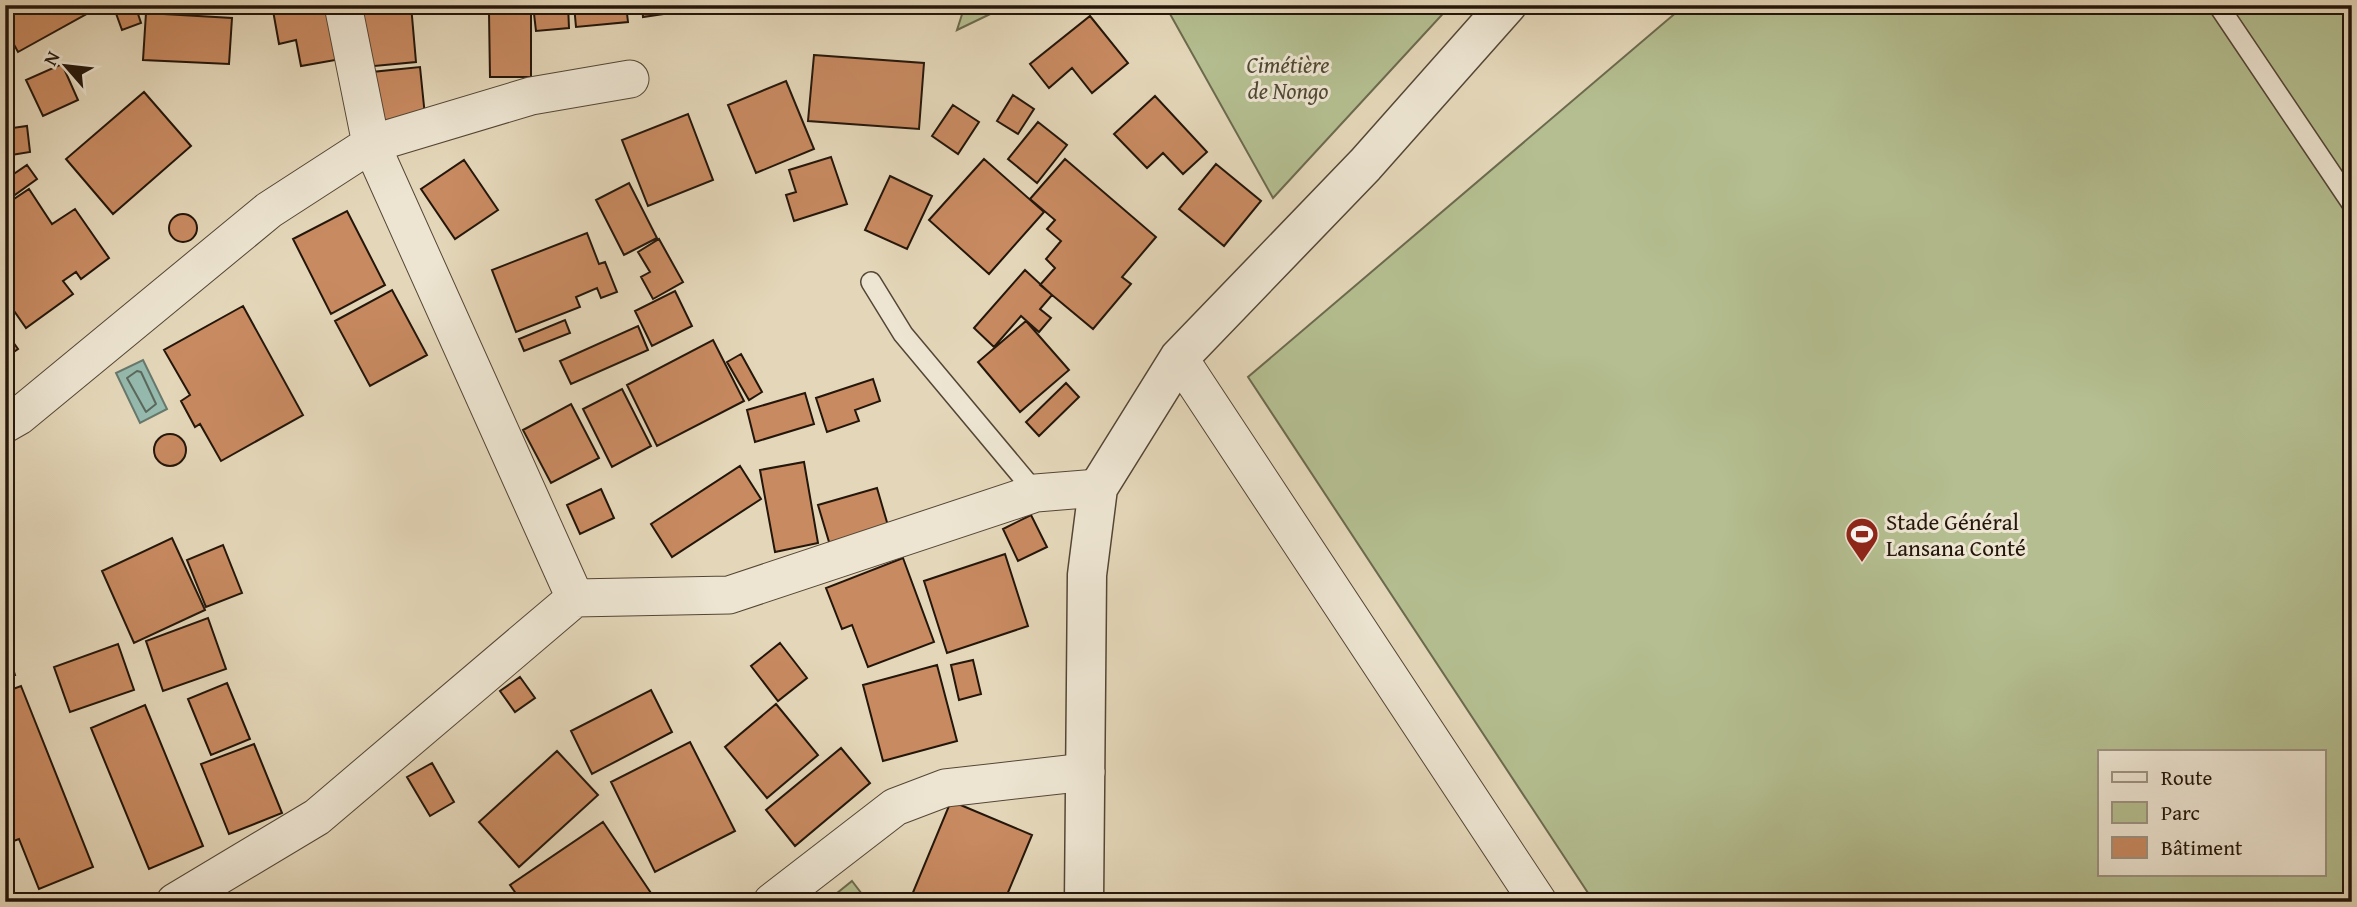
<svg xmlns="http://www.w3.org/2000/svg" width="2357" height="907" viewBox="0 0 2357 907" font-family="'Gentium Book Plus',serif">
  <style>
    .green { fill: #b4be90; stroke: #6c6a4e; stroke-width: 2; fill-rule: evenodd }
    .water { fill: #95baae; stroke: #68786d; stroke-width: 2 }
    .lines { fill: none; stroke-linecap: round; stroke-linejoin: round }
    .shore { stroke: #5c685c; stroke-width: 2 }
    .building { fill: #c88a61; stroke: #24160b; stroke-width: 2 }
    .service-casing { stroke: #544636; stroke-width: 22 }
    .minor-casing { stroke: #544636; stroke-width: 39 }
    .tertiary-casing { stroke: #544636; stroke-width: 41 }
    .service { stroke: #ede5d2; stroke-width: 19 }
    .minor { stroke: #ede5d2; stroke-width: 37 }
    .tertiary { stroke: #ede5d2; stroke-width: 38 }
    .labels { text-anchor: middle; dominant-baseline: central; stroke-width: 6; stroke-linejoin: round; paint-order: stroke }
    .park-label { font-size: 23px; font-style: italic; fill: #4f4833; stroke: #ede5d2 }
    .poi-label { font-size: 23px; fill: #24160b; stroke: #ede5d2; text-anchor: start }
  </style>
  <rect width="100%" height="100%" fill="#e4d7b9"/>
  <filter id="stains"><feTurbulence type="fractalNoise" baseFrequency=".00286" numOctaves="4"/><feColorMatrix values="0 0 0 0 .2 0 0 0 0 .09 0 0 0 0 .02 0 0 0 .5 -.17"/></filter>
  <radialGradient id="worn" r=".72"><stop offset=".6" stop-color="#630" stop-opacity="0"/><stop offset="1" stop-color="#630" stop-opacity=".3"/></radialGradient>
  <path class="green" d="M965,5H1009L957,30Z
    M1165,5H1451L1273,198Z
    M1685,5H2352V902H1594L1248,377ZM2100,751H2324V874H2100Z
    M852,881L868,902H826Z"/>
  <path class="water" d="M143,360L167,409L140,423L116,373Z"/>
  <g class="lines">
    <path class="shore" d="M137,371L141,372L156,404L146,412L127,378Z"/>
  </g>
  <path class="building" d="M5,5H86L90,12L18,52L5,28Z
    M113,5H135L141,23L122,30Z
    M272,5H331L341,59L301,66L296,40L279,44Z
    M357,5H411L416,62L364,67Z
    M533,5H568L569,28L536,31Z
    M574,5H626L628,22L576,27Z
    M642,5H669L671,13L643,17Z
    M531,12V77H490L489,13Z
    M146,13L232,18L229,64L143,60Z
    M1090,16L1128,63L1092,93L1072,68L1049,88L1030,64Z
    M814,55L924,63L919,129L808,121Z
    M62,64L78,100L43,116L26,80Z
    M420,67L425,116L377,121L372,72Z
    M786,81L814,149L756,173L728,105Z
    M144,92L191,146L113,214L66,159Z
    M1013,95L1034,109L1018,134L997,121Z
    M1155,96L1207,152L1183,174L1163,153L1147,168L1114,134Z
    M953,105L979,122L958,154L932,136Z
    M688,114L713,180L648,206L622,140Z
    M1038,122L1067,145L1037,183L1008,159Z
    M27,126L30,152L5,156V129Z
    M831,157L847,204L794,221L786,195L796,192L789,170Z
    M984,159L1044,212L989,274L929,220Z
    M1065,159L1156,237L1122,277L1131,284L1093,329L1040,285L1055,268L1046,259L1061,241L1047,229L1055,220L1030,199Z
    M464,160L498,210L455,239L421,189Z
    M1216,164L1261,201L1224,246L1179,209Z
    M27,165L37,179L5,202V180Z
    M890,176L932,196L907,249L865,230Z
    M629,183L657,238L624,255L596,200Z
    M29,189L52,224L75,209L109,258L81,279L76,272L63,281L73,294L26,328L5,298V205Z
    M347,211L385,285L331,314L293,239Z
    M169 228a14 14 0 1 1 28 0a14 14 0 1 1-28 0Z
    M587,233L599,264L605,262L617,292L601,298L597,288L576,297L580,307L516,332L492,270Z
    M659,239L683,282L653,299L641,277L650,272L638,252Z
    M1025,270L1052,295L1040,309L1051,318L1039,332L1021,316L994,347L974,328Z
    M392,290L427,355L370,386L335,321Z
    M675,291L692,326L652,346L635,311Z
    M243,306L303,415L221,461L200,424L195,427L181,401L190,395L164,350Z
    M565,320L570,333L524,351L519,339Z
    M1026,321L1069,370L1020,412L978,362Z
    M638,326L648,350L571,384L560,361Z
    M5,331L18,349L5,358Z
    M713,340L744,401L657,446L627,385Z
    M741,354L762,392L749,400L727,362Z
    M873,379L880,401L855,410L859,421L827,432L816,398Z
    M1066,383L1079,397L1039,436L1026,422Z
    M622,389L651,446L612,467L583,409Z
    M805,393L814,424L755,442L747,410Z
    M571,404L599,458L551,483L523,430Z
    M154 450a16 16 0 1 1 32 0a16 16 0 1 1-32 0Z
    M804,462L818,543L775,552L760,470Z
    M740,466L761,499L672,557L651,524Z
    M877,488L891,536L832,552L818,505Z
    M601,489L614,518L580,534L567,505Z
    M1031,515L1047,547L1018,561L1003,529Z
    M172,538L205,610L134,643L102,571Z
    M223,545L242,593L206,607L187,560Z
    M1005,554L1028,626L947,653L924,581Z
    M903,558L934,642L868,667L852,625L842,629L826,588Z
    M208,618L226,669L163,691L146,641Z
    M5,643L15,675L5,678Z
    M780,643L807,678L778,701L751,666Z
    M118,644L134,690L70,712L54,667Z
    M973,660L981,694L959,700L951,665Z
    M937,665L957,741L883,761L863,685Z
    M520,677L535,698L515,712L500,691Z
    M227,683L250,739L211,755L188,699Z
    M21,686L93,867L39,889L19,839L5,844V692Z
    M651,690L672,732L592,774L571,731Z
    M776,704L818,755L767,798L725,747Z
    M145,705L203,846L149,869L91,728Z
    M690,742L735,831L655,872L611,782Z
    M254,744L282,813L229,834L201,764Z
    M841,748L870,783L795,846L766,810Z
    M557,751L598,795L519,867L479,822Z
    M432,763L454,802L430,816L407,777Z
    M951,801L1032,835L1004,902H909Z
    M603,822L655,899L651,902H522L510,885Z"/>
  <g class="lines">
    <defs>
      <path id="service" d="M2218,5L2352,204
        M871,282L903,334L1036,493"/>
      <path id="minor" d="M343,5L371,144L575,598
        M1179,358L1538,902
        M5,424L19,416L269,210L371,144L531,96L630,79
        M175,902L317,817L575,598L729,595L1036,493L1098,488
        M772,902L895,807L945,788L1086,772"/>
      <path id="tertiary" d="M1084,902L1087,575L1098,488L1179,358L1365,165L1507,5"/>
    </defs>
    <use href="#service" class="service-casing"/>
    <use href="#minor" class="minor-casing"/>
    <use href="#tertiary" class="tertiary-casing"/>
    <use href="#service" class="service"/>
    <use href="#minor" class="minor"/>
    <use href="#tertiary" class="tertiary"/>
  </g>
  <defs>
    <symbol id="stadium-pin" viewBox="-11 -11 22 30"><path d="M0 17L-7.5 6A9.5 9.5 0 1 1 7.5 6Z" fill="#8f2418" stroke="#ede5d2"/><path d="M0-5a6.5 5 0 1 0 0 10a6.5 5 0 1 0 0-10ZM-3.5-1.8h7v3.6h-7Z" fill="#fff"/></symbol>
  </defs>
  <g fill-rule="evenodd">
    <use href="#stadium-pin" x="1843" y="515" width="38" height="52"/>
  </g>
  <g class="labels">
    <g class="park-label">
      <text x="1288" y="64">Cimétière<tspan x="1288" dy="26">de Nongo</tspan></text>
    </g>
    <g class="poi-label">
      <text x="1886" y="521">Stade Général<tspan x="1886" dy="26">Lansana Conté</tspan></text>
    </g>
  </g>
  <rect width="2357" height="907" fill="none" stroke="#e4d7b9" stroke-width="28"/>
  <rect x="7" y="7" width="2343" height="893" fill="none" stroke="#24160b" stroke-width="3.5"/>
  <rect x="14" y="14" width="2329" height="879" fill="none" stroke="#24160b" stroke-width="2"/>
  <rect x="2098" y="750" width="228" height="126" fill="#ede5d2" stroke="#9d9282" stroke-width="2"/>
  <rect x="2112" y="772" width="35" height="10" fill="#ede5d2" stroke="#9d9282" stroke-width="2"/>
  <text x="2161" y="785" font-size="21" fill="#24160b">Route</text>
  <rect x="2112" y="802" width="35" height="21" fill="#b4be90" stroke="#9d9282" stroke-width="2"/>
  <text x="2161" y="820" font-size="21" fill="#24160b">Parc</text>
  <rect x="2112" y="837" width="35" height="21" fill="#c88a61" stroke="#9d9282" stroke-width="2"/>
  <text x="2161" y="855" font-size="21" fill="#24160b">Bâtiment</text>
  <g transform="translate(66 66) rotate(298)" stroke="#ede5d2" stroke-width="5" paint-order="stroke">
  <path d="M0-5L12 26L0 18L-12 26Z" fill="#24160b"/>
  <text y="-10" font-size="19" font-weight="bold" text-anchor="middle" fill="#24160b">N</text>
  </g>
  <rect width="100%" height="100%" filter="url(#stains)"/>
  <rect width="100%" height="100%" fill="url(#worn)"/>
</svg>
